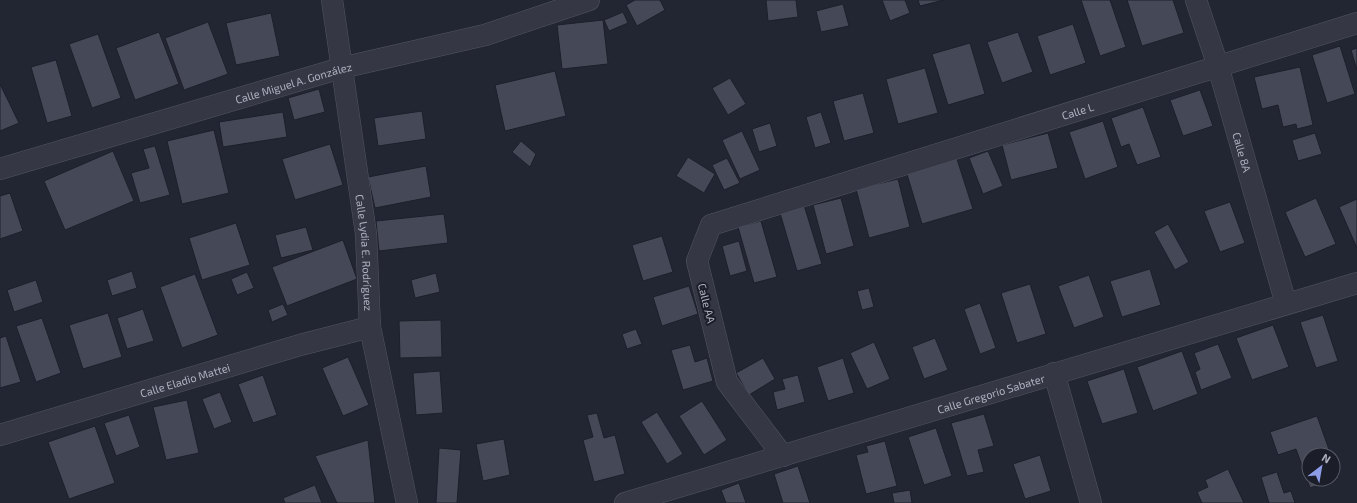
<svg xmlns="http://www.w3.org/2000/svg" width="1357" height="503" viewBox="0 0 1357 503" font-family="'Exo 2',sans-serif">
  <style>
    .building { fill: #444857; stroke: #1d1f2a }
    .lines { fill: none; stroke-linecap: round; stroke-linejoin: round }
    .minor-casing { stroke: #525562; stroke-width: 22 }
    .minor { stroke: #353844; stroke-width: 21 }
    .labels { text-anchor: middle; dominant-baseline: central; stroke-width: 4; stroke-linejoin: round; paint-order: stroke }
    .street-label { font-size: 11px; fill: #afb2c1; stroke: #1b1d28 }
  </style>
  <rect width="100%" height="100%" fill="#222633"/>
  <path class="building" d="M635,0H660L665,10L637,26L626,5Z
    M766,0H796L798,17L768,21Z
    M882,0H905L910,13L890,21Z
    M918,0H944L920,6Z
    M1081,0H1110L1126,47L1100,56Z
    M1127,0H1173L1184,33L1142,46Z
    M843,4L849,26L821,32L816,11Z
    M623,12L628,23L609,31L604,20Z
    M271,13L280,56L236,65L226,23Z
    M603,20L608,64L562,69L557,25Z
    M208,22L228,74L184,90L165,38Z
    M1073,24L1086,63L1050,75L1037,36Z
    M159,32L179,84L135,100L116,48Z
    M1018,32L1033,72L1002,83L987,42Z
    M98,34L121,98L92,108L69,44Z
    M970,43L985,94L948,105L932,54Z
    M1340,46L1355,94L1327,103L1312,55Z
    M1357,48V70L1351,50Z
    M56,60L72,116L47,123L31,67Z
    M1300,67L1313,125L1297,129L1296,124L1283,127L1278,105L1262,109L1254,77Z
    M925,68L938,113L898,124L886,79Z
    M555,71L566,116L505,131L495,85Z
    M730,78L746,104L728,115L712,88Z
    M0,84L19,123L0,131Z
    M319,89L325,112L294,120L288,98Z
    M1200,90L1213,126L1183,136L1170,100Z
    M863,93L874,133L844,141L833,101Z
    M1143,107L1161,157L1137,165L1129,144L1121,147L1111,118Z
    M422,111L426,139L378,146L374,118Z
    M283,112L287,137L223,147L219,122Z
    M821,112L831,143L815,148L806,117Z
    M1103,121L1118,167L1085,179L1069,132Z
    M770,123L777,146L759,152L752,129Z
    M214,130L229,193L182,204L167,141Z
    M742,131L760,170L740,179L722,140Z
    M1048,133L1058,168L1011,180L1002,145Z
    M1315,133L1322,154L1298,161L1292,140Z
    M521,141L536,154L530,167L512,152Z
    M330,144L343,185L295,200L282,159Z
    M155,146L170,195L140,203L131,173L149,168L143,149Z
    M113,151L134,201L65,230L44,181Z
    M988,151L1003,186L983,194L969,158Z
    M956,156L973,209L922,224L906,171Z
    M688,157L715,174L704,193L676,176Z
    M727,158L740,183L724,190L712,165Z
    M426,166L431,197L375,208L368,177Z
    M898,179L910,227L869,238L856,189Z
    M10,193L23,231L0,239V196Z
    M841,198L854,246L826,254L813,205Z
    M1316,198L1336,244L1305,257L1285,212Z
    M1357,199V248L1339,207Z
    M1230,202L1245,243L1220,252L1204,211Z
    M804,205L822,264L797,271L780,213Z
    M444,214L448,243L379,251L376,221Z
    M761,221L777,277L754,283L738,227Z
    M236,223L250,265L202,280L189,238Z
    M1168,224L1189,262L1175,270L1154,232Z
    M306,227L313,250L281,258L275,235Z
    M662,236L673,272L643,281L632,245Z
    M343,240L357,279L287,306L272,267Z
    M739,241L747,271L730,276L722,246Z
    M1150,269L1161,305L1122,317L1110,281Z
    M132,271L137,288L112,296L107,280Z
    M247,272L254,288L237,295L231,279Z
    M436,273L440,292L415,298L411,280Z
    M195,274L218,335L182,348L160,287Z
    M1089,275L1104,317L1074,328L1058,286Z
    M36,280L43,302L14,312L7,290Z
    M1030,284L1046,334L1017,343L1001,293Z
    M689,286L698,314L662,326L653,297Z
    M869,288L874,307L862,310L857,291Z
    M980,303L996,348L980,354L964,309Z
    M283,304L288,315L272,322L268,310Z
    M143,309L154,341L127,349L117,318Z
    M108,313L122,357L83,369L69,325Z
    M1323,315L1338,361L1316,368L1300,322Z
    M42,318L61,373L36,382L16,326Z
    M441,320L442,357L400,358L399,321Z
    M1273,325L1289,367L1252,380L1236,338Z
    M636,329L642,344L627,349L622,334Z
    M6,336L21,382L0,388V338Z
    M935,338L948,370L924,379L912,347Z
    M874,342L890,379L867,389L850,353Z
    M1218,344L1232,378L1201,390L1195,372L1200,369L1194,353Z
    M690,345L695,362L707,358L713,381L683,390L671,350Z
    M1182,351L1198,394L1153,411L1137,367Z
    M348,357L369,405L343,416L322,368Z
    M763,358L775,379L749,395L736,373Z
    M843,358L854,393L828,401L817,367Z
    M1124,369L1138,413L1102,424L1087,381Z
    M440,371L443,413L416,415L413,373Z
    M263,375L277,415L253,423L238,384Z
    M798,375L805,402L777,410L773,392L785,389L782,379Z
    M220,392L232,422L214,429L202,399Z
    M187,400L199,453L166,460L153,407Z
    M702,401L727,440L704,455L679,416Z
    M657,412L683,454L667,464L641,422Z
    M597,413L604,438L615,435L625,474L594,482L583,440L593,437L587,415Z
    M984,414L994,446L978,450L984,472L967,476L951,423Z
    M129,415L140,447L116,456L104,423Z
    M1317,416L1331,455H1309V479H1333V460L1339,478L1310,488L1296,449L1278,455L1270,432Z
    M95,426L115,483L69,499L48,442Z
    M936,428L952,476L924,485L908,437Z
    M504,439L510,475L483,481L476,444Z
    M368,440L375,503H337L315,456Z
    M885,441L897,486L866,494L856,455L868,452L866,446Z
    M439,448L461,450L457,503H436Z
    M1040,455L1051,491L1025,499L1013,464Z
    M798,466L810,503H783L774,474Z
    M1228,469L1244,503H1202L1197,492L1208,487L1205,480Z
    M1277,472L1284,493L1291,491L1295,503H1269L1261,477Z
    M739,483L746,503H726L721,490Z
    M315,485L322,503H285L283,498Z
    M910,490L912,503H894L892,493Z"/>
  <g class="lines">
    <defs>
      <g id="minor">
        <path id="s1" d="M332,0L366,234L370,327L407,503"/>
        <path id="s2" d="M1196,0L1218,66L1286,304"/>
        <path id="s3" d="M0,169L341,68L485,35L589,0"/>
        <path d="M1054,373L1091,503"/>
        <path id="s4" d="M0,435L300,345L370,327"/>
        <path id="s5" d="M783,456L727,382L697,261L711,225L1357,23"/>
        <path id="s6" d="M625,503L1357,283"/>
      </g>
    </defs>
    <use href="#minor" class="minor-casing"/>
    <use href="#minor" class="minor"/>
  </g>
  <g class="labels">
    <g class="street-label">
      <text stroke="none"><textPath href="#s3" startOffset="306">Calle Miguel A. González</textPath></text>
      <text stroke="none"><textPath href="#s5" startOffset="640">Calle L</textPath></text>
      <text stroke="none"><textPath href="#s2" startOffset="159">Calle 8A</textPath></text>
      <text stroke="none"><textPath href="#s1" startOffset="255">Calle Lydia E. Rodríguez</textPath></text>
      <text transform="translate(707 303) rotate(76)">Calle AA</text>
      <text stroke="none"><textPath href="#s4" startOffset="193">Calle Eladio Mattei</textPath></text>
      <text stroke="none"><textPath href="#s6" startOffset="382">Calle Gregorio Sabater</textPath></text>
    </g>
  </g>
  <g transform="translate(1321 467) rotate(31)"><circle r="19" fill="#1b1d28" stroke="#565965"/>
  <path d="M0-3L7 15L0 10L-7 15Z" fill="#8d9de8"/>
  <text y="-6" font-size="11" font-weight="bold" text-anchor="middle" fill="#afb2c1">N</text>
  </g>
</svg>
